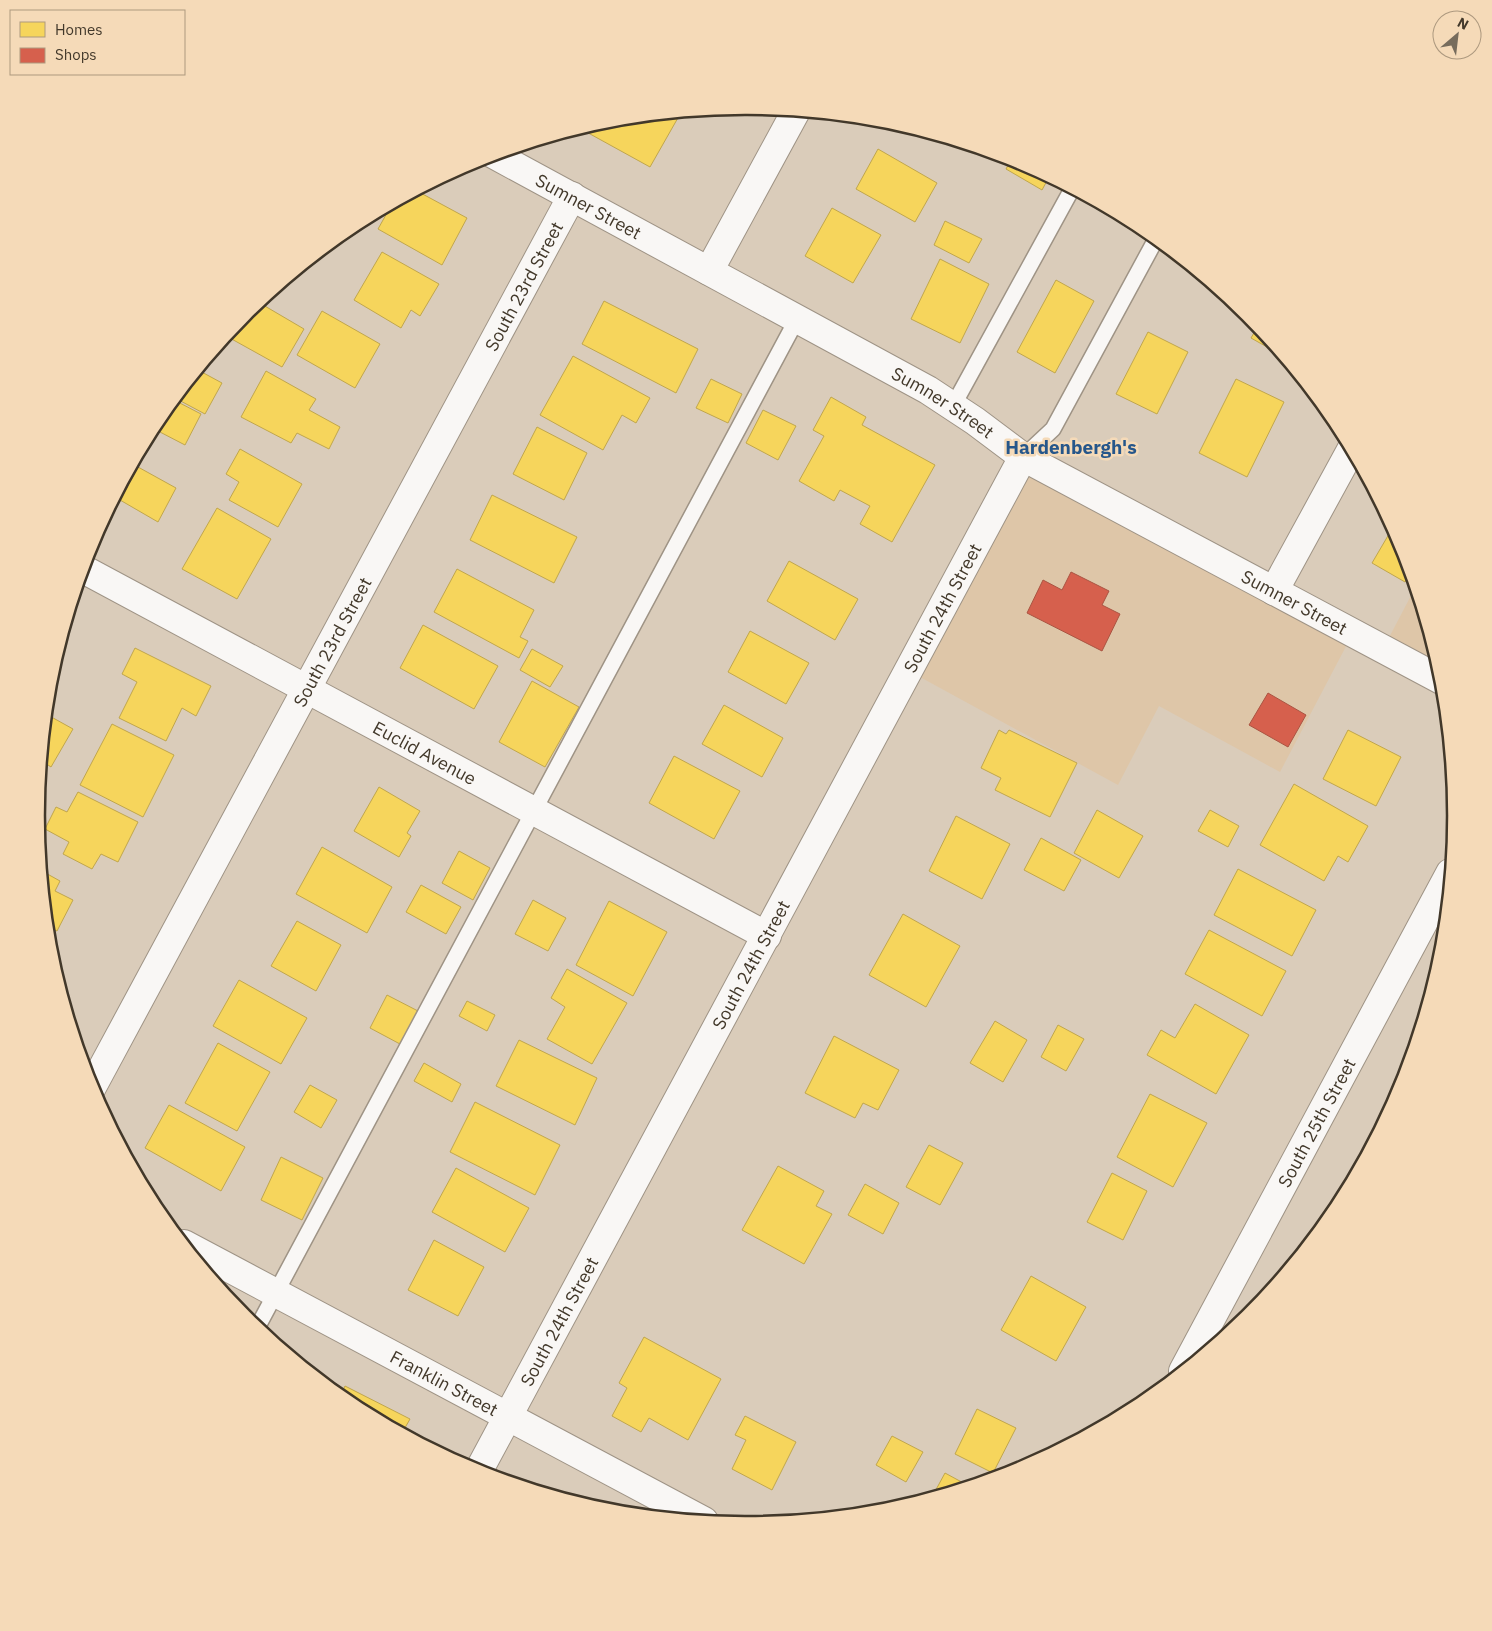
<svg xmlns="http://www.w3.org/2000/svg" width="1492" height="1631" viewBox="0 0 1492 1631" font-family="'IBM Plex Sans',sans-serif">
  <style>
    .built { fill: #dec6a8 }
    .homes { fill: #f6d55c; stroke: #c0a64d }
    .shops { fill: #d6604d; stroke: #aa5442 }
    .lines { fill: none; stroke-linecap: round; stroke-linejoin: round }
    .lane-casing { stroke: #9e9385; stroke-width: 18 }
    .street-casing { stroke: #9e9385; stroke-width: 30 }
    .lane { stroke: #f9f7f5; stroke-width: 15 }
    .street { stroke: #f9f7f5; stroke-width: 28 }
    .labels { text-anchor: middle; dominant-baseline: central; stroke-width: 5; stroke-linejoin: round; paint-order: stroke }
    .street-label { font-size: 18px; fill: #42382a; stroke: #f5dab8 }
    .neighbourhood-label { font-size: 19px; font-weight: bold; fill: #26568a; stroke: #f5dab8 }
    .rim { fill: none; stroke: #42382a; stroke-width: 2.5 }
  </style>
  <rect width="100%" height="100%" fill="#daccba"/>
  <path class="built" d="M1023,457L1353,633L1280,772L1159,706L1118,785L909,671Z
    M1415,588L1442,677L1383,649Z"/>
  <path class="homes" d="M674,113L679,116L650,167L581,129L608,119Z
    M932,134L947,138L945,141Z
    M878,149L937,183L915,222L856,189Z
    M1012,158L1049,177L1042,190L1006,169Z
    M417,191L467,218L442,265L378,229L392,204Z
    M832,208L881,235L853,283L805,256Z
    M945,221L982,239L969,263L934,245Z
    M382,252L439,284L420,316L411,310L401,328L354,300Z
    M940,259L989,284L960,343L911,319Z
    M1056,280L1094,301L1055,373L1017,352Z
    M604,301L698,349L676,393L582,344Z
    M258,302L304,329L282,367L228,337L244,313Z
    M322,311L380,344L355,388L297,355Z
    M1258,326L1283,356L1251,338Z
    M1148,332L1188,352L1157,414L1116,394Z
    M573,356L650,398L636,423L622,415L603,450L540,415Z
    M198,370L222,383L205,414L175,398Z
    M266,371L316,399L309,410L340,427L329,449L297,433L291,443L241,417Z
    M711,379L742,394L728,423L696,408Z
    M1236,379L1284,402L1247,477L1199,453Z
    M831,397L866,417L862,425L935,465L892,542L860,524L870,506L840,490L834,501L799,481L824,436L813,430Z
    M174,400L201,414L185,445L158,431Z
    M763,410L796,426L778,460L746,443Z
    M537,427L587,453L564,500L513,474Z
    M240,449L302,484L278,527L229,500L239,482L226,474Z
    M138,467L176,488L158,522L120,500Z
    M492,495L577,537L554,583L470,540Z
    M217,508L271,539L237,599L182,569Z
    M1389,534L1399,539L1402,544L1411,573L1405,582L1372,563Z
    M789,561L858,599L835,640L767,601Z
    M457,569L534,610L520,637L528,641L519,658L434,612Z
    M423,625L498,666L474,709L400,668Z
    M750,631L809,663L786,704L728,672Z
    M135,648L211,686L196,716L182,708L166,741L119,718L137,682L122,674Z
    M532,649L563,666L550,687L520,670Z
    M532,681L579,707L545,767L499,742Z
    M724,705L783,738L762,777L702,744Z
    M46,714L73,729L51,767L42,761Z
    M112,724L174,755L143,817L80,785Z
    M999,730L1006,734L1009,730L1077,763L1050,817L995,790L1001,778L981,768Z
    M1348,730L1401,757L1376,806L1323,779Z
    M674,756L740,791L714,839L649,803Z
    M1294,784L1368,826L1348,862L1338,856L1324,881L1260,845Z
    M379,787L420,811L407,833L411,836L399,857L354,831Z
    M78,792L138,822L118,862L101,854L92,869L63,854L69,842L45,829L56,807L67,812Z
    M1097,810L1143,836L1119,878L1074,853Z
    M1210,810L1239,826L1228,847L1198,831Z
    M956,816L1010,844L982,899L929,871Z
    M1041,838L1081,860L1064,891L1024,870Z
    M322,847L392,887L367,933L296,894Z
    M459,851L490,868L473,900L442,883Z
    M1238,869L1316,910L1292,956L1214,915Z
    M42,871L60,881L55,891L73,900L57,931L47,927Z
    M421,885L461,907L446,934L406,912Z
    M533,900L566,918L548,951L515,934Z
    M609,901L667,932L633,996L576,965Z
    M903,914L960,946L926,1007L869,975Z
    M297,921L341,945L316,991L271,966Z
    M1209,930L1286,971L1262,1016L1185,974Z
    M567,969L627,1003L592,1064L547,1039L565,1007L551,998Z
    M239,980L307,1018L281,1064L213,1026Z
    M387,995L418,1011L400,1044L370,1028Z
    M467,1001L495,1015L487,1031L459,1016Z
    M1195,1004L1249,1035L1216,1094L1147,1055L1161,1030L1175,1038Z
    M995,1021L1027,1040L1003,1082L970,1063Z
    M1058,1025L1084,1039L1066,1071L1041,1057Z
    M834,1036L899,1070L878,1110L863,1103L855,1118L805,1093Z
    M519,1040L597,1078L575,1125L496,1086Z
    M218,1043L270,1072L237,1131L185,1103Z
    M424,1063L461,1084L452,1102L414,1081Z
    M310,1085L337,1100L321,1128L294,1112Z
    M1150,1094L1207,1123L1173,1187L1117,1157Z
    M475,1102L560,1145L535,1195L450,1152Z
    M169,1105L245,1147L221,1191L145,1148Z
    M929,1145L963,1163L940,1205L906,1187Z
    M281,1157L323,1178L302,1220L261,1200Z
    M778,1166L824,1191L816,1206L832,1214L804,1264L742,1230Z
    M456,1168L529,1208L505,1252L432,1212Z
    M1112,1173L1147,1191L1123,1240L1087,1222Z
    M865,1184L899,1203L883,1234L848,1215Z
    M434,1240L484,1267L458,1316L408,1290Z
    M1031,1276L1086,1307L1056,1361L1001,1330Z
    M644,1337L721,1379L688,1440L649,1418L641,1432L612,1416L627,1388L619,1383Z
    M345,1386L410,1419L402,1433L351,1405L340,1396Z
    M977,1409L1016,1428L993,1473L955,1454Z
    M745,1416L796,1442L772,1490L732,1469L746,1440L735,1435Z
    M892,1436L923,1452L906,1482L876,1465Z
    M945,1473L969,1486L932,1497Z"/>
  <path class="shops" d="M1071,572L1109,591L1102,605L1120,614L1102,651L1027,613L1043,580L1062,590Z
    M1268,693L1306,715L1288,747L1249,725Z"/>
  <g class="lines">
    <defs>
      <path id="lane" d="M953,406L1072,189
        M1023,457L1053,429L1156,239
        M257,1328L797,319"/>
      <g id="street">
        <path id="s1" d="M493,154L928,390L975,421L1023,457L1443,681"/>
        <path d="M709,271L796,111"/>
        <path id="s2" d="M83,569L767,936"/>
        <path d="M1274,591L1351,450"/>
        <path id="s3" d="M91,1089L572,196"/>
        <path id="s4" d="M184,1244L704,1521"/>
        <path id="s5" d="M1183,1371L1450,873"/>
        <path id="s6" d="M478,1472L1023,457"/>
      </g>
    </defs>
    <use href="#lane" class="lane-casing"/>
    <use href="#street" class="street-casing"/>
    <use href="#lane" class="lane"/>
    <use href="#street" class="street"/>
  </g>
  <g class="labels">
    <g class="street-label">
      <text stroke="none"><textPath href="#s1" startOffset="109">Sumner Street</textPath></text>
      <text stroke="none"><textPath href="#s3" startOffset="912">South 23rd Street</textPath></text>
      <text stroke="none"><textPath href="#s1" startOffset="514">Sumner Street</textPath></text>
      <text stroke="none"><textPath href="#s1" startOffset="919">Sumner Street</textPath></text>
      <text stroke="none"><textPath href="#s6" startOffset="981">South 24th Street</textPath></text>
      <text stroke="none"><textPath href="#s3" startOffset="508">South 23rd Street</textPath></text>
      <text stroke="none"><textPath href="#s2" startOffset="388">Euclid Avenue</textPath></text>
      <text stroke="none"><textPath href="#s6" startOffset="576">South 24th Street</textPath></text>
      <text stroke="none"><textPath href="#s5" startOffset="282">South 25th Street</textPath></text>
      <text stroke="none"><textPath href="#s6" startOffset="171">South 24th Street</textPath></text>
      <text stroke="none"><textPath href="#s4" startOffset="295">Franklin Street</textPath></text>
    </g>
    <g class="neighbourhood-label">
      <text x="1071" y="447">Hardenbergh's</text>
    </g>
  </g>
  <path d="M0 0H1492V1631H0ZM745 115H747A700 700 0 0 1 1447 815V816A700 700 0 0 1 747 1516H745A700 700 0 0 1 45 816V815A700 700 0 0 1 745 115Z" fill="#f5dab8" fill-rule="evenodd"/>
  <path class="rim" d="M745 115H747A700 700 0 0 1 1447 815V816A700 700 0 0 1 747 1516H745A700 700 0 0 1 45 816V815A700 700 0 0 1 745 115Z"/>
  <rect x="10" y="10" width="175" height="65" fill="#f5dab8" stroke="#ad997f"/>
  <rect x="20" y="22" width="25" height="15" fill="#f6d55c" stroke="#ad997f"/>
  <text x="55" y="35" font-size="15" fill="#42382a">Homes</text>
  <rect x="20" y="48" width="25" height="15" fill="#d6604d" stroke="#ad997f"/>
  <text x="55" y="60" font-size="15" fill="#42382a">Shops</text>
  <g transform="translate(1457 35) rotate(28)"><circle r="24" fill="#f5dab8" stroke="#ad997f"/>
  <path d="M0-4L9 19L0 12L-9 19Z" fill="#776c5c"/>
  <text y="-8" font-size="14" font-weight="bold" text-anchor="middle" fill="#42382a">N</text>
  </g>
</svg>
